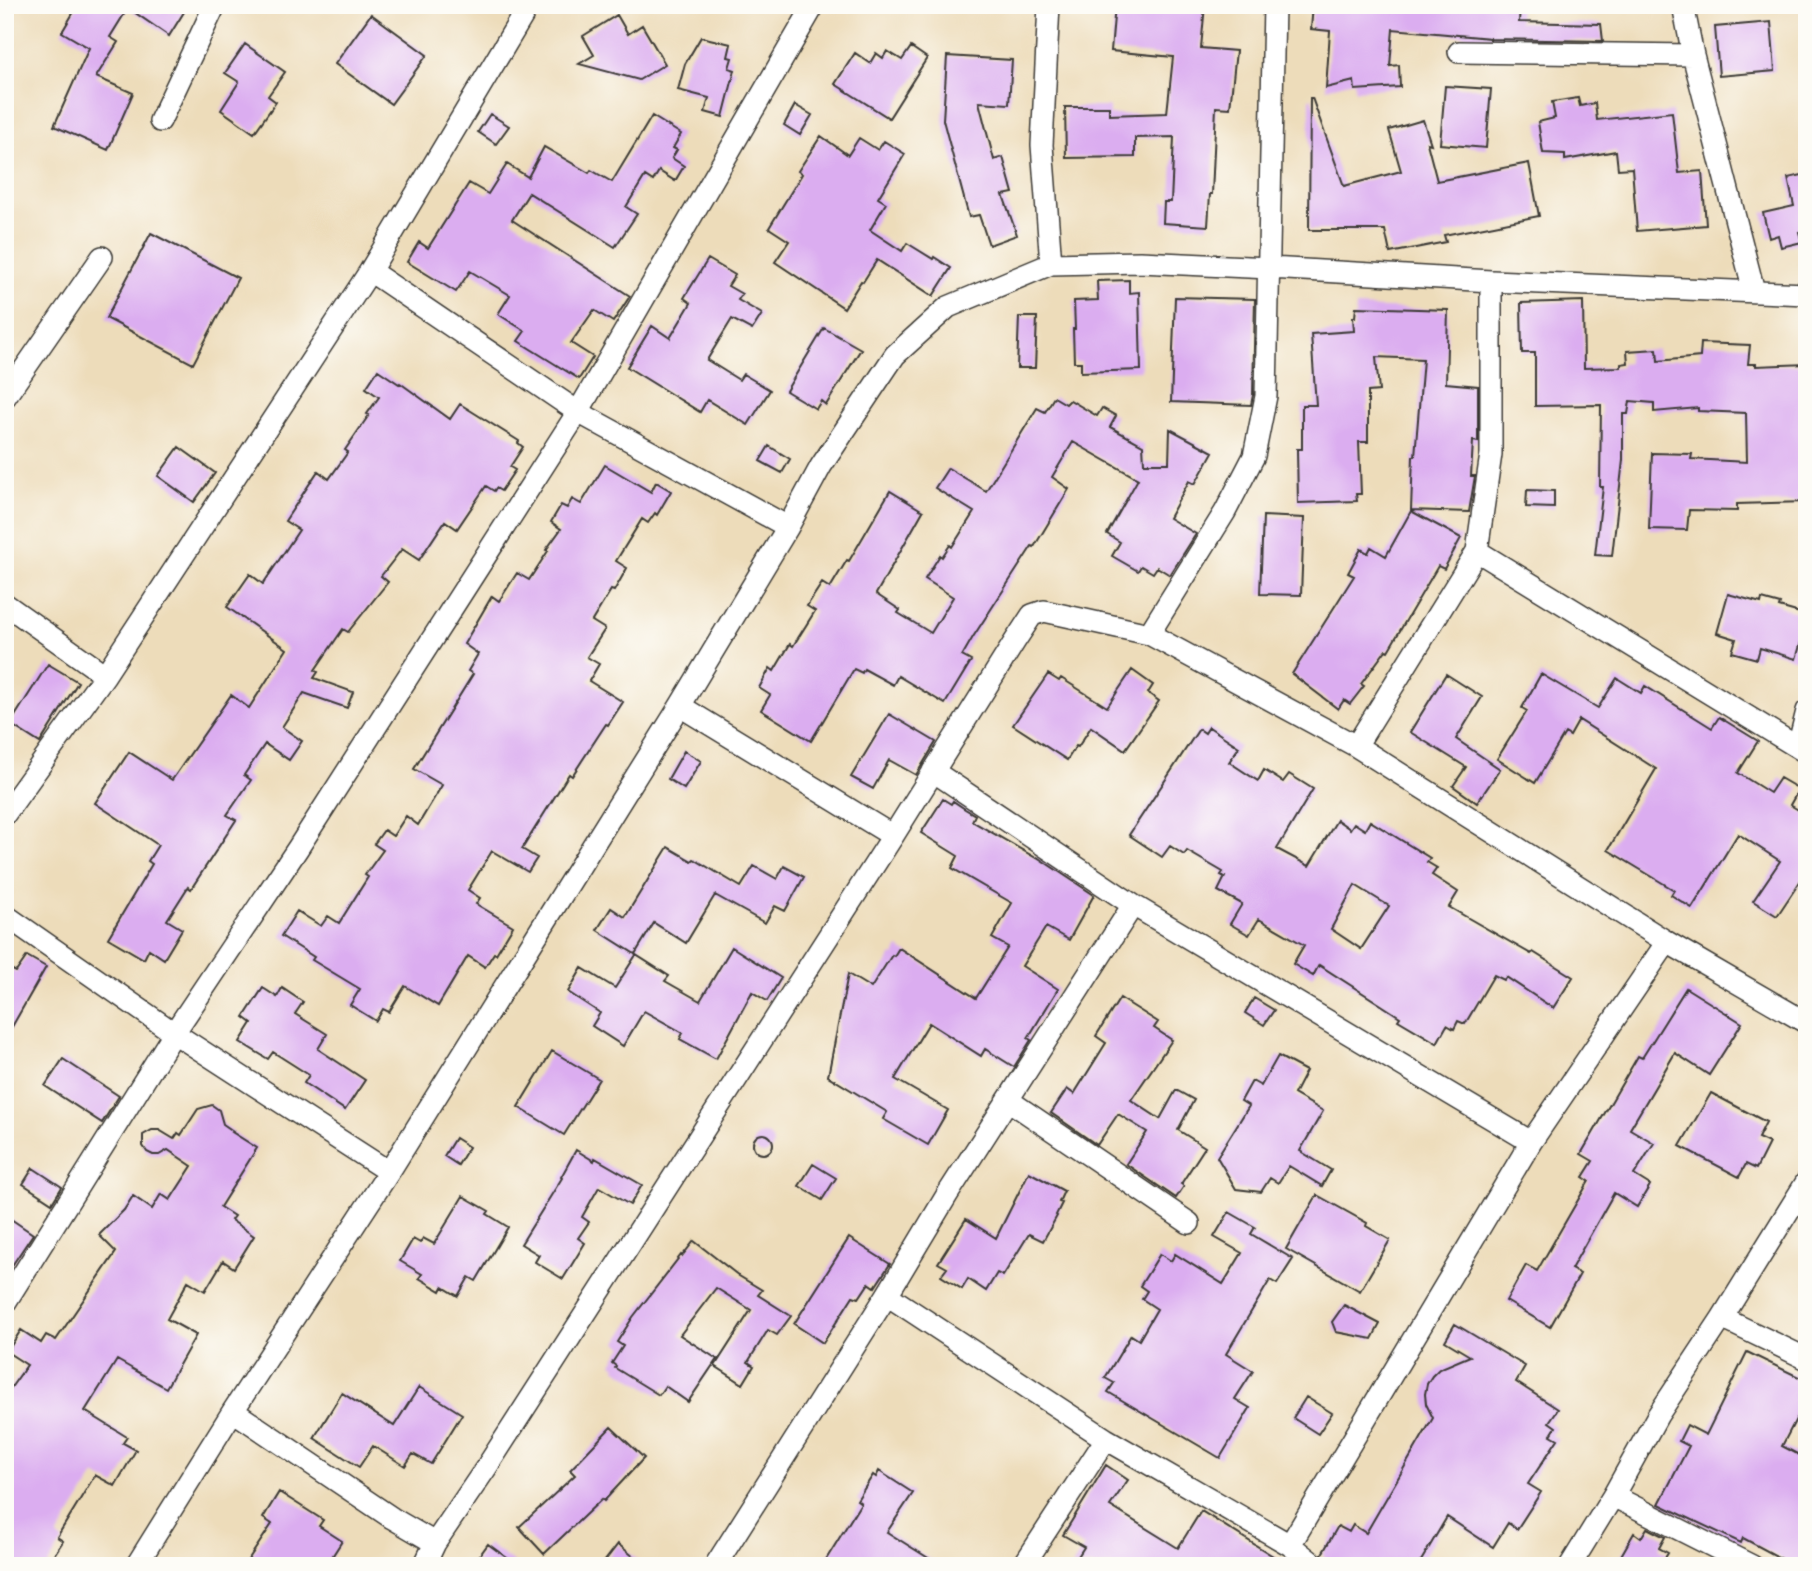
<svg xmlns="http://www.w3.org/2000/svg" width="1812" height="1571" viewBox="0 0 1812 1571" font-family="'Libre Caslon Text',serif">
  <style>
    .building { fill: #dbadf0; fill-rule: evenodd }
    .lines { fill: none; stroke-linecap: round; stroke-linejoin: round }
    .street-casing { stroke: #3b3934; stroke-width: 24 }
    .street { stroke: #fff; stroke-width: 21 }
  </style>
  <rect width="100%" height="100%" fill="#fdfcf7"/>
  <filter id="ink" filterUnits="userSpaceOnUse"><feTurbulence type="fractalNoise" baseFrequency=".0143" numOctaves="2"/><feDisplacementMap in="SourceGraphic" scale="14" xChannelSelector="R" yChannelSelector="G"/><feConvolveMatrix kernelMatrix="1 2 1 2 8 2 1 2 1" color-interpolation-filters="sRGB"/></filter>
  <filter id="wash" filterUnits="userSpaceOnUse"><feTurbulence type="fractalNoise" baseFrequency=".00686" numOctaves="4" result="noise"/><feDisplacementMap in="SourceGraphic" scale="28" xChannelSelector="R" yChannelSelector="G"/><feGaussianBlur stdDeviation="1.57" result="paint"/><feColorMatrix in="noise" values="0 0 0 0 0 0 0 0 0 0 0 0 0 0 0 0 0 1.4 0 .05"/><feComposite in="paint" operator="in"/></filter>
  <g filter="url(#wash)">
    <rect width="100%" height="100%" fill="#eddcba"/>
    <g id="blocks">
      <path class="building" d="M78,5H174L184,12L169,36L128,8L110,37L118,42L96,77L133,93L108,150L54,126L89,48L62,32Z
        M1115,5H1205L1201,48L1236,51L1230,108L1216,107L1212,194H1210L1208,226L1163,223L1164,202H1171L1174,137L1135,138V157L1066,158L1065,107H1109V115L1167,113L1173,57L1111,51Z
        M1313,5H1520L1519,22L1601,24L1603,41L1490,39V38L1393,29L1390,66L1399,65L1400,87L1355,90L1354,81L1326,88L1330,31L1311,29Z
        M371,14L427,55L391,104L335,64Z
        M617,15L628,34L642,25L665,64L639,80L579,64L594,55L583,36Z
        M1771,22L1775,71L1719,76L1715,27Z
        M701,37L731,44L728,57L732,58L729,68L735,70L723,117L705,112L709,98L678,90L685,64Z
        M245,44L285,72L268,96L276,102L254,133L221,110L239,82L225,73Z
        M911,47L927,58L889,118L835,84L855,53L870,63L876,53L883,58L887,51L902,60Z
        M947,56L1012,60L1009,104L979,102L994,160L1003,157L1013,193L1003,195L1017,235L989,245L979,215L969,217L943,120Z
        M1445,86L1491,89L1486,148L1440,144Z
        M1310,98H1312L1344,186L1401,171L1389,130L1423,120L1431,144L1427,143L1437,181L1529,163L1539,216L1444,235L1446,242L1390,253L1385,230H1309Z
        M1578,98L1580,106L1595,103L1597,120L1672,112L1679,173L1702,171L1706,225L1637,231L1632,168L1618,169L1616,151L1565,160V154L1543,153L1538,122L1555,118L1552,102Z
        M795,105L812,115L800,135L784,125Z
        M490,114L509,126L496,144L478,132Z
        M652,116L681,134L673,148L677,150L672,158L684,166L675,181L659,171L653,181L645,176L626,207L637,214L615,247L529,193L512,220L630,296L613,322L594,310L571,343L593,357L579,379L518,341L525,331L498,314L510,295L470,271L456,292L407,262L419,242L428,248L469,183L488,194L507,164L528,177L544,147L589,173L591,170L612,182Z
        M821,136L848,155L859,138L878,150L884,141L905,154L878,198L886,203L870,230L902,251L907,243L933,259L934,257L951,268L933,296L877,260L863,282L861,281L844,308L775,262L789,241L769,228L802,174L798,171Z
        M1807,174V230L1799,232L1802,242L1781,247L1778,235L1769,238L1763,213L1794,206L1788,178Z
        M151,233L238,278L193,364L106,318Z
        M708,259L735,275L728,286L742,294L738,300L762,314L752,330L732,319L707,360L739,380L743,374L770,390L748,425L707,400L700,412L627,367L652,326L670,338L691,303L684,298Z
        M1129,280V293L1139,292L1141,370L1081,372V362H1074L1073,329H1075L1074,301L1098,300L1097,281Z
        M1175,297L1255,299L1253,395L1251,405L1171,402Z
        M1583,301L1584,368L1621,367V364L1628,363L1627,351L1657,349L1658,361L1700,357L1701,343L1750,345L1748,364H1756V366L1807,364V502L1737,504V511L1689,510L1687,530L1649,529L1652,453L1692,454L1691,459L1747,462L1746,413L1698,411V408L1654,412V403L1630,401L1628,414H1623V460L1612,556L1595,555L1603,487H1600L1601,405L1535,406V353H1522L1521,303Z
        M1356,307L1448,310L1446,383L1478,386V442L1473,441L1471,476H1475L1469,512L1411,510L1413,456H1415L1423,359L1376,357L1379,391L1368,392V442H1359L1361,494H1356L1357,501L1298,503L1297,449H1302V405H1316L1311,334L1354,331L1353,317H1355Z
        M1019,317H1037L1035,368H1017Z
        M824,328L861,349L826,405L821,401L816,409L786,391Z
        M378,370L399,384L400,383L450,419L460,404L519,441L518,443L523,447L510,467L515,470L501,491L496,488L494,491L486,486L457,529L445,521L419,560L402,549L381,576L388,582L348,632L343,629L315,670L318,672L314,678L353,692L347,708L304,693L282,727L302,741L289,760L265,744L244,775L251,780L227,815L236,820L191,889L188,887L167,920L182,929L164,959L149,949L144,959L108,938L152,864L148,861L158,845L95,803L129,752L172,780L231,695L249,708L287,649L227,607L250,574L263,584L299,530L285,521L318,471L329,479L348,452L345,450L369,415L367,414L379,397L366,388Z
        M1054,397L1066,404L1070,400L1097,416L1102,408L1116,416L1110,427L1143,445L1144,463H1169L1170,429L1213,452L1195,484L1189,481L1169,518L1196,534L1170,575L1157,567L1153,573L1141,566L1138,571L1112,556L1120,542L1107,534L1138,479L1073,442L1052,477L1069,489L1034,547L1032,546L973,637L962,656L971,661L945,704L898,676L893,685L864,669L862,673L854,669L811,741L761,710L770,695L759,688L770,668L774,671L790,644L793,646L815,611L807,606L822,583L830,588L847,560L849,561L890,491L923,511L876,594L900,610L898,613L931,633L953,597L925,579L940,555L942,557L950,545L952,547L974,512L935,488L948,468L986,491L1037,408L1045,412Z
        M769,446L790,459L782,473L760,461Z
        M179,447L215,473L194,502L158,476Z
        M605,465L651,492L656,482L671,491L657,515L655,513L648,523L642,519L616,561L627,568L614,591L611,590L592,621L605,629L587,657L599,664L589,681L623,702L608,725L606,724L572,776L569,774L522,849L537,858L528,872L492,851L468,890L480,898L476,904L513,926L496,954L494,953L485,967L468,956L438,1006L405,986L389,1012L383,1009L376,1021L350,1005L360,989L312,960L314,957L281,936L297,911L321,926L328,916L339,923L368,877L365,875L383,850L374,844L384,830L393,836L406,816L418,825L442,785L414,769L473,674L468,671L478,654L464,644L492,596L499,601L517,573L529,580L548,551L546,550L561,529L551,522L561,505L567,508L572,499L581,504Z
        M1527,490L1554,491V508L1526,507Z
        M1411,511L1461,538L1444,569L1438,566L1388,651L1386,650L1361,684L1364,686L1350,704L1344,700L1338,709L1292,674L1354,576L1348,573L1361,549L1368,553L1371,547L1386,556Z
        M1263,516L1304,518L1301,595L1260,594Z
        M1728,594L1761,603L1762,599L1780,604L1779,607L1807,615V633L1804,632L1796,659L1760,648L1757,659L1732,652L1736,639L1717,633Z
        M48,664L78,682L40,743L10,724Z
        M1132,670L1153,685L1148,693L1159,701L1125,750L1091,727L1078,747L1076,746L1067,760L1013,725L1048,674L1059,681L1061,678L1107,707Z
        M1446,674L1482,697L1456,739L1500,769L1477,803L1453,786L1466,767L1410,732Z
        M1541,674L1598,708L1617,678L1641,693L1645,686L1712,728L1719,717L1758,741L1738,773L1770,793L1780,778L1799,789L1790,805L1807,815V871L1777,916L1753,901L1780,861L1738,834L1692,908L1671,895L1674,890L1608,850L1656,769L1579,720L1570,736L1565,733L1535,783L1497,759L1527,711L1522,708Z
        M889,714L936,742L916,775L889,760L873,789L851,777Z
        M1209,727L1239,747L1229,762L1258,781L1264,770L1283,782L1289,774L1313,789L1277,849L1309,866L1337,820L1350,829L1354,823L1365,830L1370,821L1430,858L1427,862L1437,868L1432,875L1458,892L1449,907L1531,954L1533,952L1573,977L1553,1008L1506,977L1504,980L1494,975L1465,1024L1458,1021L1454,1029L1447,1025L1437,1043L1398,1020L1400,1017L1319,965L1313,976L1293,964L1304,945L1259,919L1249,935L1230,924L1242,904L1218,891L1225,877L1221,875L1223,872L1187,851L1184,855L1170,846L1162,857L1129,835L1199,729L1205,733ZM1355,885L1389,906L1361,949L1331,929Z
        M684,751L701,761L684,789L668,779Z
        M943,799L951,804L953,801L965,809L975,815L972,821L1036,858L1037,857L1094,895L1069,940L1046,927L1022,966L1058,989L1028,1038L1031,1040L1014,1067L985,1049L981,1056L929,1023L895,1079L948,1110L928,1145L883,1119L887,1112L828,1076L848,974L871,988L892,955L894,956L899,948L976,998L1008,947L992,938L1012,903L952,868L958,856L921,833Z
        M668,847L692,861L694,859L741,887L754,866L777,879L784,866L804,877L785,911L775,906L765,923L715,895L686,943L654,923L635,954L597,930L611,908L625,917Z
        M732,947L781,978L767,1001L752,992L716,1059L680,1039L683,1033L644,1011L623,1046L592,1026L600,1013L568,992L582,968L615,988L636,955L669,976L665,981L700,1001Z
        M27,956L46,967L5,1039V966L16,972Z
        M263,988L277,997L282,988L303,1002L295,1014L327,1034L318,1049L365,1080L345,1110L304,1083L309,1075L273,1052L268,1059L240,1042L252,1023L244,1017Z
        M1686,988L1742,1023L1709,1075L1675,1053L1630,1129L1654,1143L1634,1175L1650,1185L1637,1207L1614,1193L1571,1269L1580,1274L1550,1327L1506,1301L1526,1265L1537,1271L1589,1181L1583,1177L1593,1161L1581,1154L1638,1056L1642,1058Z
        M1120,998L1158,1022L1154,1028L1172,1040L1131,1100L1160,1119L1176,1090L1194,1100L1178,1130L1205,1147L1181,1184L1184,1186L1176,1198L1126,1164L1147,1132L1118,1114L1097,1145L1051,1113L1067,1089L1074,1094L1106,1043L1096,1036Z
        M1254,998L1274,1010L1264,1025L1245,1013Z
        M552,1051L599,1079L564,1135L518,1107Z
        M1278,1056L1306,1071L1294,1094L1323,1111L1300,1151L1331,1170L1322,1186L1289,1166L1278,1183L1270,1178L1261,1192L1236,1189L1217,1157L1249,1106L1241,1101L1252,1081L1261,1086Z
        M63,1059L119,1096L102,1123L45,1086Z
        M1711,1093L1766,1122L1758,1138L1769,1143L1756,1169L1746,1164L1739,1177L1680,1146Z
        M212,1105L219,1110L223,1124L233,1131L232,1132L257,1148L220,1207L234,1216L231,1220L254,1236L234,1268L223,1261L205,1291L188,1281L167,1319L196,1335L166,1388L117,1360L85,1411L127,1437L123,1443L136,1450L115,1486L95,1475L57,1537L63,1541L47,1566H5V1396L27,1365L7,1352L21,1330L41,1343L46,1335L56,1340L116,1252L99,1235L124,1210L133,1196L152,1209L161,1194L170,1200L192,1166L168,1150L159,1155H153L147,1152L143,1146V1135L152,1130H159L174,1139L178,1133L181,1135L198,1109Z
        M753 1144a10 10 0 1 1 20 0a10 10 0 1 1-20 0Z
        M455,1138L469,1147L458,1165L444,1156Z
        M576,1150L594,1161L595,1158L642,1185L630,1205L599,1187L582,1217L589,1222L578,1238L585,1243L563,1279L535,1262L539,1255L521,1244L562,1178L561,1177Z
        M813,1164L836,1178L822,1200L799,1186Z
        M33,1168L62,1187L52,1203L23,1184Z
        M1029,1172L1064,1191L1059,1202L1062,1203L1056,1215L1057,1216L1043,1241L1029,1234L1003,1276L997,1273L986,1291L968,1279L962,1289L941,1276L947,1268L938,1263L966,1219L996,1238Z
        M1317,1195L1367,1223L1366,1226L1390,1240L1360,1291L1286,1249Z
        M463,1196L489,1211L487,1214L508,1227L476,1281L469,1277L458,1296L443,1287L441,1291L419,1278L422,1274L400,1261L413,1239L420,1243L423,1238L434,1244Z
        M1229,1212L1255,1227L1251,1234L1293,1259L1277,1284L1270,1280L1226,1354L1253,1371L1235,1399L1250,1408L1220,1458L1108,1392L1114,1383L1105,1378L1131,1335L1139,1340L1157,1309L1142,1299L1147,1291L1140,1286L1160,1254L1171,1261L1175,1254L1223,1284L1242,1253L1214,1237Z
        M5,1215L33,1234L5,1276Z
        M849,1238L890,1264L875,1287L869,1283L859,1298L853,1296L823,1343L794,1324Z
        M694,1241L739,1276L762,1290L758,1295L791,1316L777,1335L768,1330L748,1362L754,1366L743,1384L715,1366L751,1310L716,1288L680,1335L717,1359L688,1402L665,1386L659,1395L615,1368L616,1366L612,1363L623,1346L617,1342L633,1317L681,1255L682,1256Z
        M1344,1305L1380,1324L1372,1339L1336,1332L1332,1322Z
        M1455,1324L1525,1366L1516,1382L1558,1409L1549,1422L1556,1427L1551,1435L1558,1439L1528,1484L1541,1492L1517,1529L1508,1523L1493,1547L1447,1517L1418,1566H1329L1328,1561L1322,1554L1338,1526L1349,1532L1353,1525L1366,1533L1433,1418L1426,1404L1425,1394L1427,1384L1432,1376L1439,1369L1470,1356L1445,1341Z
        M1747,1352L1807,1381V1398L1782,1446L1807,1459V1566H1795L1743,1538L1741,1543L1659,1504L1689,1446L1679,1441L1687,1425L1706,1435Z
        M419,1387L462,1414L431,1464L413,1454L405,1466L373,1446L359,1467L314,1438L342,1393L394,1426Z
        M1306,1397L1332,1413L1318,1434L1293,1418Z
        M611,1427L644,1458L604,1501L602,1499L544,1554L519,1527L575,1475L570,1470Z
        M1106,1465L1128,1480L1110,1506L1178,1548L1201,1511L1289,1566H1072L1084,1547L1063,1535Z
        M879,1471L913,1493L887,1532L941,1566H822L861,1503L857,1500L873,1475L876,1477Z
        M279,1492L323,1520L319,1526L342,1541L326,1566H244L272,1524L263,1518Z
        M1647,1528L1665,1537L1659,1548L1668,1553L1660,1566H1615L1634,1533L1641,1538Z
        M488,1544L518,1566H472Z
        M618,1544L645,1566H601Z"/>
    </g>
  </g>
  <g filter="url(#ink)">
    <use href="#blocks" fill-opacity="0" stroke="#3b3934" stroke-width="2"/>
    <g class="lines">
      <defs>
        <path id="street" d="M1049,5L1042,145L1051,264
          M1683,5L1693,55L1754,291
          M1459,52L1693,55
          M160,121L215,5
          M370,271L578,412L788,527
          M5,397L102,257
          M1477,551L1807,753
          M5,604L105,675
          M1149,634L1225,512L1254,456L1266,396L1274,5
          M680,706L893,836
          M1356,746L1477,551L1491,454V281
          M1798,747L1807,711
          M933,771L1133,905L1531,1142
          M5,814L105,675L370,271L529,5
          M5,915L174,1033L389,1172
          M1008,1100L1189,1223
          M887,1295L1106,1439L1290,1545L1316,1566
          M5,1303L174,1033L298,848L578,412L814,5
          M1722,1318L1807,1359
          M233,1411L392,1518L435,1543
          M1613,1496L1752,1566
          M1290,1545L1531,1142L1667,942
          M136,1566L233,1411L389,1172L680,706L788,527L821,466L895,355L948,307L1051,264L1140,262L1270,268L1491,281L1807,294
          M424,1566L435,1543L486,1468L893,836L1015,641L1032,615L1044,611L1149,634L1356,746L1667,942L1807,1023
          M715,1566L887,1295L947,1195L1133,905
          M1023,1566L1106,1439
          M1570,1566L1613,1496L1658,1415L1722,1318L1807,1181"/>
      </defs>
      <use href="#street" class="street-casing"/>
      <use href="#street" class="street"/>
    </g>
  </g>
  <rect width="1812" height="1571" fill="none" stroke="#fdfcf7" stroke-width="28"/>
</svg>
